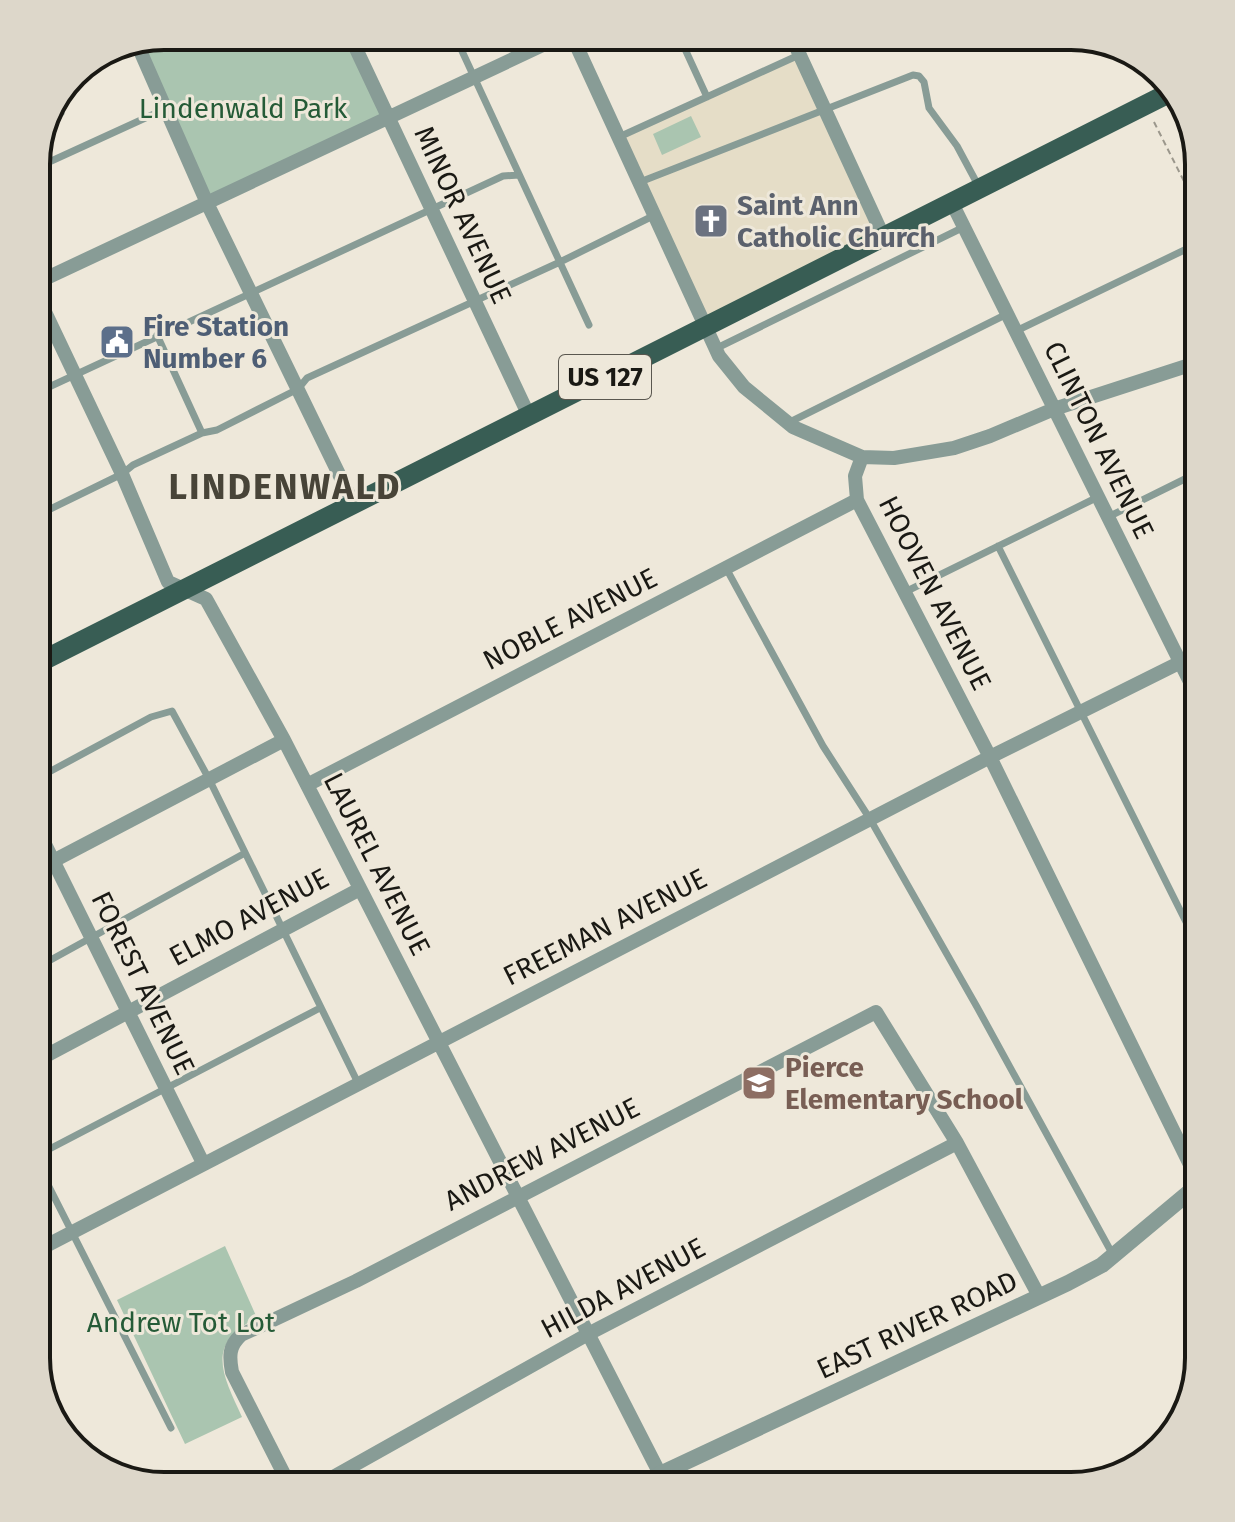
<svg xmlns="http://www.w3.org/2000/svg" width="1235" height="1522" viewBox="0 0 1235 1522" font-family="'Fira Sans',sans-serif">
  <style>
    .built { fill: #e5ddc7 }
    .green { fill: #aac5b0 }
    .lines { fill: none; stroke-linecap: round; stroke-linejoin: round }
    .path { stroke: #9b978c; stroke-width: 2; stroke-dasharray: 6 4; stroke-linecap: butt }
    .service { stroke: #889c96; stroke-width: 7 }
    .minor { stroke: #889c96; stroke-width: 14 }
    .tertiary { stroke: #889c96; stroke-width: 16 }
    .primary { stroke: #385d54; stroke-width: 20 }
    .labels { text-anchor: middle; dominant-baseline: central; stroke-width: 6; stroke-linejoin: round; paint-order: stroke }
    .shield { fill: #eee8da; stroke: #5a574f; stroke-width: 2 }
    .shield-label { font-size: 26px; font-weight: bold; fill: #1a1914 }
    .park-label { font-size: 28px; fill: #255b37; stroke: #eee8da }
    .worship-label { font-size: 28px; font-weight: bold; fill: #5b616d; stroke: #eee8da; text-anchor: start }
    .street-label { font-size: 28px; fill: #1a1914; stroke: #eee8da }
    .service-label { font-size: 28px; font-weight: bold; fill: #4e5e75; stroke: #eee8da; text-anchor: start }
    .education-label { font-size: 28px; font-weight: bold; fill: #785e54; stroke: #eee8da; text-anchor: start }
    .district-label { font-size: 36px; font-weight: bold; letter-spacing: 2px; fill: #484438; stroke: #eee8da }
    .rim { fill: none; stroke: #1a1914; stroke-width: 4 }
  </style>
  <rect width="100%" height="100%" fill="#eee8da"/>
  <path class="built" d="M799,55L884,238L704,326L619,137Z"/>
  <path class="green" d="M164,36H350L388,119L207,203L138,46Z
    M691,116L701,137L662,155L653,134Z
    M225,1246L257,1318C204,1344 223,1375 242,1417L185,1444L117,1300Z"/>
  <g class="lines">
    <path class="path" d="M1154,122L1199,211"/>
    <path class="service" d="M455,36L589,325
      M679,36L707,97
      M59,109L61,113
      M619,137L799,55
      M36,168L165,109
      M640,182L913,75L919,76L924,82L929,108L957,146L979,187
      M1016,331L1199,243
      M157,335L202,433
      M715,349L964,227
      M36,393L503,176L519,175
      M788,423L1007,314
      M36,516L122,474L133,465L202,433L217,430L298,389L307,378L560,262L655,215
      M1108,517L1199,472
      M998,546L1199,948
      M726,568L823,746L870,819L977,1007L1113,1255
      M905,592L1098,497
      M36,779L151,717L172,711L209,779L358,1083
      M36,968L245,853
      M36,1156L320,1008
      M36,1161L171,1428"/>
    <path class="minor" d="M350,36L529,416
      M572,36L719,356L744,387L793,427L862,457L855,476L857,500L990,757L1199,1183
      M791,36L884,238
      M138,46L207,203L354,505
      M952,203L1199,700
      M36,283L562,36
      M36,293L122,474L168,582L206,599L284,740L660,1474
      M862,457L894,458L954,448L990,436L1054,409L1199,362
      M307,785L857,500
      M36,826L203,1163
      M36,870L284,740
      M36,1061L360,889
      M36,1251L990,757L1199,653
      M45,1389L71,1442
      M290,1486L232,1372C229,1356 229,1346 241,1335L356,1281L876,1012L957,1143L1039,1296
      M317,1486L590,1333L957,1143"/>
    <path class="tertiary" d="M641,1486L660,1474L1068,1283L1102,1265L1199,1184"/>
    <path class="primary" d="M36,664L1175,90"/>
  </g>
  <defs>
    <symbol id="church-square" viewBox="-11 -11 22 22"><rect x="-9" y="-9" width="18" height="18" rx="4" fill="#6b7280" stroke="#eee8da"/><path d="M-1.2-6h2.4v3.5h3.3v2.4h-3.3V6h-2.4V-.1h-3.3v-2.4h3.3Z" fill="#fff"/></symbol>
    <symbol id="civic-square" viewBox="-11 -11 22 22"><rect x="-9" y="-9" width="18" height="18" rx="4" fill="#5c6f8a" stroke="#eee8da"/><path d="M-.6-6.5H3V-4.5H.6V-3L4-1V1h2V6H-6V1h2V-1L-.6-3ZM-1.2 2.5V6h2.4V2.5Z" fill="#fff"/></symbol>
    <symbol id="school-square" viewBox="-11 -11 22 22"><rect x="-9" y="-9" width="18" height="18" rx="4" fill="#8d6e63" stroke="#eee8da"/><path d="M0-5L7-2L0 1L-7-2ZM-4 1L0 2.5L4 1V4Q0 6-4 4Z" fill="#fff"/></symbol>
  </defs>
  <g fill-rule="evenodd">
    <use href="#church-square" x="691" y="201" width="40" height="40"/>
    <use href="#civic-square" x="97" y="322" width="40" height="40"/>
    <use href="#school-square" x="739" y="1063" width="40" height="40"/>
  </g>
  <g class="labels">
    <rect class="shield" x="559" y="355" width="92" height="44" rx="6"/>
    <g class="shield-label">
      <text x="605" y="377">US 127</text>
    </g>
    <g class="park-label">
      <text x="243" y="108">Lindenwald Park</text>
      <text x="181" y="1322">Andrew Tot Lot</text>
    </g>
    <g class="worship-label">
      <text x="737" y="205">Saint Ann<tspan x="737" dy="32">Catholic Church</tspan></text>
    </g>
    <g class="street-label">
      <text transform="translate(463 215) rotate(65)">MINOR AVENUE</text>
      <text transform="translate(1099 440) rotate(64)">CLINTON AVENUE</text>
      <text transform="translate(935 593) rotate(63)">HOOVEN AVENUE</text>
      <text transform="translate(570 619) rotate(-27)">NOBLE AVENUE</text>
      <text transform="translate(377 864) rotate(63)">LAUREL AVENUE</text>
      <text transform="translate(249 917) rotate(-28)">ELMO AVENUE</text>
      <text transform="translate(605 927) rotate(-27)">FREEMAN AVENUE</text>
      <text transform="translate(143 983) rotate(64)">FOREST AVENUE</text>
      <text transform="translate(542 1154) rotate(-27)">ANDREW AVENUE</text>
      <text transform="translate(623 1288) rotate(-28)">HILDA AVENUE</text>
      <text transform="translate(917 1325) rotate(-25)">EAST RIVER ROAD</text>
    </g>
    <g class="service-label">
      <text x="143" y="326">Fire Station<tspan x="143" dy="32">Number 6</tspan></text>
    </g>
    <g class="education-label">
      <text x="785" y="1067">Pierce<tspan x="785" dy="32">Elementary School</tspan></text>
    </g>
    <g class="district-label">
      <text x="285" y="487">LINDENWALD</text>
    </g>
  </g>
  <path d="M0 0H1235V1522H0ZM164 50H1071A114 114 0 0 1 1185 164V1358A114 114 0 0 1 1071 1472H164A114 114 0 0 1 50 1358V164A114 114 0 0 1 164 50Z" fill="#ddd7ca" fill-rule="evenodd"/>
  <path class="rim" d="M164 50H1071A114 114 0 0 1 1185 164V1358A114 114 0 0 1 1071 1472H164A114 114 0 0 1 50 1358V164A114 114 0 0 1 164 50Z"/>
</svg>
